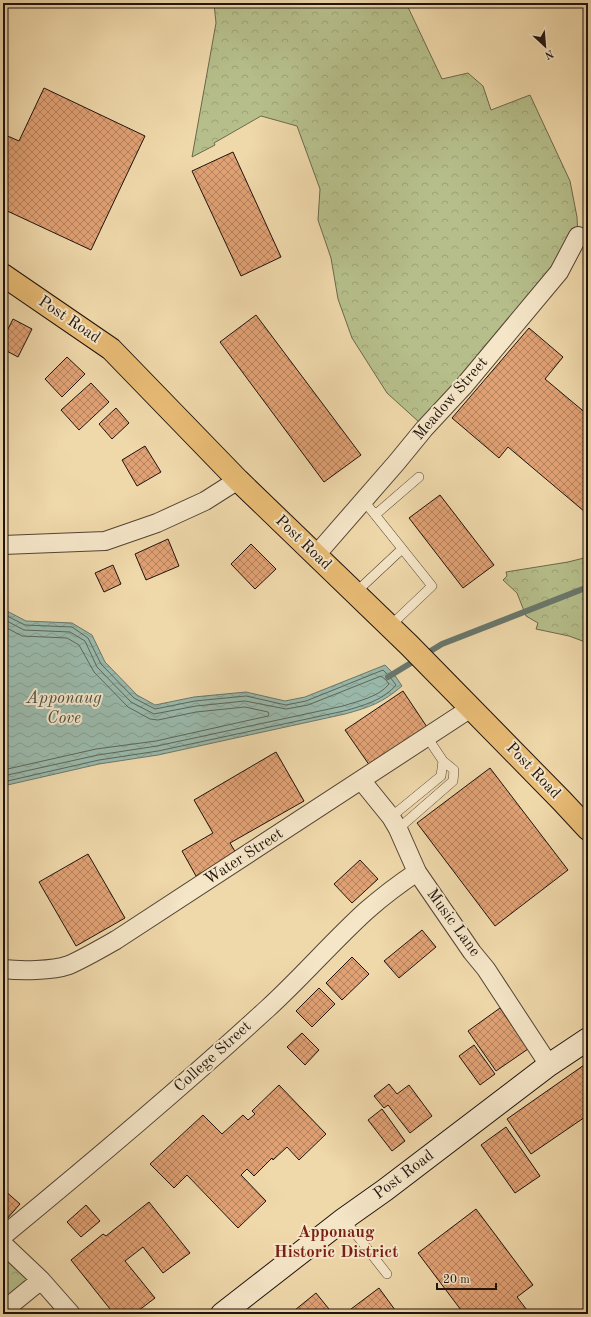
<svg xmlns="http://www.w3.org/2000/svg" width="591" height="1317" viewBox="0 0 591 1317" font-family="'Old Standard TT',serif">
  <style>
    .forest { fill: url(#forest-crowns); stroke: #6a694c }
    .water { fill: url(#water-waves); stroke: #69776c }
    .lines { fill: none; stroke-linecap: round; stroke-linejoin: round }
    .shore { stroke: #5c665c; stroke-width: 1 }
    .stream { stroke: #69776c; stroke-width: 6 }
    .building { fill: url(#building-cross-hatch); stroke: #1f130e }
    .lane-casing { stroke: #534435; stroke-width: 10 }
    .street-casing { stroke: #534435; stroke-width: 20 }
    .secondary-casing { stroke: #1f130e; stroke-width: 24 }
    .primary-casing { stroke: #1f130e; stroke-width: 24 }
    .lane { stroke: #f5e6c8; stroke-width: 9 }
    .street { stroke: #f5e6c8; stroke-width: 18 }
    .secondary { stroke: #f5e6c8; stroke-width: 22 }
    .primary { stroke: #e8bc75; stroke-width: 22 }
    .labels { text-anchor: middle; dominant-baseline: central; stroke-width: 4; stroke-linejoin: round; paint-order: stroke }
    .street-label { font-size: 16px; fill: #1f130e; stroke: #f5e6c8 }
    .water-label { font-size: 17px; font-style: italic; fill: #4a4d45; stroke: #f5e6c8 }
    .neighbourhood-label { font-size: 17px; font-weight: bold; fill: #7a1f14; stroke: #f5e6c8 }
  </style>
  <defs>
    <pattern id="forest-crowns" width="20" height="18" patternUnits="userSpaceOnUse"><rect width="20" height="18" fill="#b6bf8b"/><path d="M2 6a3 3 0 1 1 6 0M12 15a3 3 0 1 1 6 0" fill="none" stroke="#9ca377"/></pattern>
    <pattern id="water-waves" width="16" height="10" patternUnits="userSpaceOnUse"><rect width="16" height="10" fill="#9ab9ab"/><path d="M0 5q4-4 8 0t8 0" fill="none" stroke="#849e92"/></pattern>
    <pattern id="building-cross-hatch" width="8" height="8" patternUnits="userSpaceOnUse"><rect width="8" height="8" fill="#e0a174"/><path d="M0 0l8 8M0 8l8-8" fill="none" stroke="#b5825e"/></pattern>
  </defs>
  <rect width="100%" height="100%" fill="#efd8aa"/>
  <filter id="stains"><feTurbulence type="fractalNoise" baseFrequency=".005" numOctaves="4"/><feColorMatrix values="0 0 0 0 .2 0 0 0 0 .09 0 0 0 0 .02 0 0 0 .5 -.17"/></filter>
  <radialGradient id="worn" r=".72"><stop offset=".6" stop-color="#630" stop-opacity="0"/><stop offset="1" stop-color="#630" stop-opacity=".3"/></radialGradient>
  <path class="forest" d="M214,3H406L442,79L468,73L483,86L491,110L530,95L570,181L577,217L578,238L566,269L419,422L387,393L352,338L338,299L331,258L318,220L320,189L297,126L261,116L214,143L215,145L192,157L216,23Z
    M588,557V643L569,636L536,629L538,623L526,616L517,593L503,580L507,576L506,572L568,562Z
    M3,1246L33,1278L3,1300Z"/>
  <path class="water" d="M3,609L26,621L72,623L92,635L105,662L137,695L155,705L194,697L246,692L285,701L305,697L385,665L394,674L402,686C382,703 370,707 345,714L158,755L99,764L3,786Z"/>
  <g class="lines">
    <path class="shore" d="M3,614L25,625L72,627L88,638L101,664L134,698L155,709L195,701L246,696L286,705L306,701L383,670L390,677L396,685C384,700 362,706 344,711L158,751L99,760L3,782
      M3,619L24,630L70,632L85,641L97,667L131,702L154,714L196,706L245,701L286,709L308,705L381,676L386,680L389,684C379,697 358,701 343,706L157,746L98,755L3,776
      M3,626L22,636L67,638L79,645L94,672L128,707L150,719L158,720L196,712L245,707L268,712L269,714L268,716L156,741L96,749L3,770"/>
    <path class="stream" d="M388,677L442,644L588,587"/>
  </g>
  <path class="building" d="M44,88L145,136L91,250L3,209V134L19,141Z
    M233,152L281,257L241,276L192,171Z
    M256,315L361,455L324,482L220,342Z
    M13,319L32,329L18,357L3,349V339Z
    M529,328L563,357L545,379L588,415V508L585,512L508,447L499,458L452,418Z
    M67,357L85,374L62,397L45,379Z
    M91,383L109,402L79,430L61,410Z
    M116,408L129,423L112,439L99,424Z
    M145,446L161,472L137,486L122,460Z
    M440,495L494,565L463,588L409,518Z
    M168,539L179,566L146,580L135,554Z
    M251,544L276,569L255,589L231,564Z
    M113,565L121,584L104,592L95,573Z
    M403,691L427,727L370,766L345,730Z
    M276,752L304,801L230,843L236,853L196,876L182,851L213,833L194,800Z
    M490,768L568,870L495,926L417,823Z
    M88,854L125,918L76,946L39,882Z
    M360,860L378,879L352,903L334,884Z
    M422,930L436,947L399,978L384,961Z
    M352,957L369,974L342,1000L326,983Z
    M319,988L335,1004L312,1027L296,1011Z
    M500,1008L528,1049L496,1071L468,1031Z
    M302,1033L319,1050L305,1065L287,1047Z
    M474,1045L495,1074L480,1085L459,1056Z
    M587,1063L588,1115L531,1154L507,1119Z
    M389,1084L397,1094L409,1085L432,1116L410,1133L388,1105L384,1108L374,1096Z
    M279,1085L326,1134L299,1160L287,1147L273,1160L272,1158L254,1176L247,1169L241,1175L266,1201L238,1228L187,1175L174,1188L150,1164L203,1115L222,1134L243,1115L248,1120L255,1114L252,1111Z
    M382,1109L405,1141L392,1151L368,1120Z
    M506,1127L540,1176L515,1193L481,1145Z
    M3,1189L20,1204L6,1220L3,1218Z
    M149,1202L190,1253L163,1273L143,1247L125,1261L155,1298L134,1314H114L71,1260L103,1234L106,1236Z
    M86,1205L100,1221L81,1237L67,1222Z
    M476,1209L533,1285L517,1297L530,1314H464L418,1253Z
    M379,1288L398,1314H354L351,1309Z
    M316,1293L333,1314H290Z"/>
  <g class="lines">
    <defs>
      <path id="lane" d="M364,501L432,586L390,626
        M375,515L419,477
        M355,593L402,549
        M391,817L441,776L443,761
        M398,829L453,781L454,770L443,761L427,737
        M344,1219L387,1274"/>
      <path id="street" d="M3,545L105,541L157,523L205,501L238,480
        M316,555L397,462L424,429L463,387L559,272L578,236
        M361,780L391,817L398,829L417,872L472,952L486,969L549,1065
        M3,969C21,971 52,971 69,965C83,959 102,948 116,940L471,708
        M3,1236C93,1162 182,1087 267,1009C301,978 332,942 366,911C382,897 399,884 417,872
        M3,1244L41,1280L71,1314
        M3,1311L41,1280"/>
      <path id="secondary" d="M222,1314L344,1219L385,1190L549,1065L588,1039"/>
      <path id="primary" d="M3,275L111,349L238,480L409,645L562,801L588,829"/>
    </defs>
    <use href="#lane" class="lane-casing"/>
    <use href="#street" class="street-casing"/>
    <use href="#secondary" class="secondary-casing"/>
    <use href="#primary" class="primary-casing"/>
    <use href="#lane" class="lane"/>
    <use href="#street" class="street"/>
    <use href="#secondary" class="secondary"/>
    <use href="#primary" class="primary"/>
  </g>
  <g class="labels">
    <g class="street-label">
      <text transform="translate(69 320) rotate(34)">Post Road</text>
      <text transform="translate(451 399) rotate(-49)">Meadow Street</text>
      <text transform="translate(303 543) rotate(44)">Post Road</text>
      <text transform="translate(533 771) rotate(46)">Post Road</text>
      <text transform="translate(244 857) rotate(-33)">Water Street</text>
      <text transform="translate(453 923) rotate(54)">Music Lane</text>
      <text transform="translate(213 1057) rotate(-42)">College Street</text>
      <text transform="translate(404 1175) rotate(-37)">Post Road</text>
    </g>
    <g class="water-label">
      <text x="64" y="698">Apponaug<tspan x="64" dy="20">Cove</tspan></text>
    </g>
    <g class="neighbourhood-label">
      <text x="336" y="1232">Apponaug<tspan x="336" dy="20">Historic District</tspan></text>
    </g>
  </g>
  <rect width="591" height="1317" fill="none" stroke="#efd8aa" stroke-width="16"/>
  <rect x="4" y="4" width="583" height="1309" fill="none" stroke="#1f130e" stroke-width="2"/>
  <rect x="8" y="8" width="575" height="1301" fill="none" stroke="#1f130e"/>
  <g transform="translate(545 46) rotate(154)" stroke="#f5e6c8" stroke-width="3" paint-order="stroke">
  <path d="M0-3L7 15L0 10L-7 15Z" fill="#1f130e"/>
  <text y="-6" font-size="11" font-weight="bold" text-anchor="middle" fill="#1f130e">N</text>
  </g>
  <path d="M437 1283v6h59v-6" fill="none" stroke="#1f130e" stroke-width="2"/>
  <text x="443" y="1283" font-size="12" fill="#1f130e" stroke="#f5e6c8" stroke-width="3" paint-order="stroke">20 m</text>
  <rect width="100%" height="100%" filter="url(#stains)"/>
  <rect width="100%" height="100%" fill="url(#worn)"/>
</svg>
